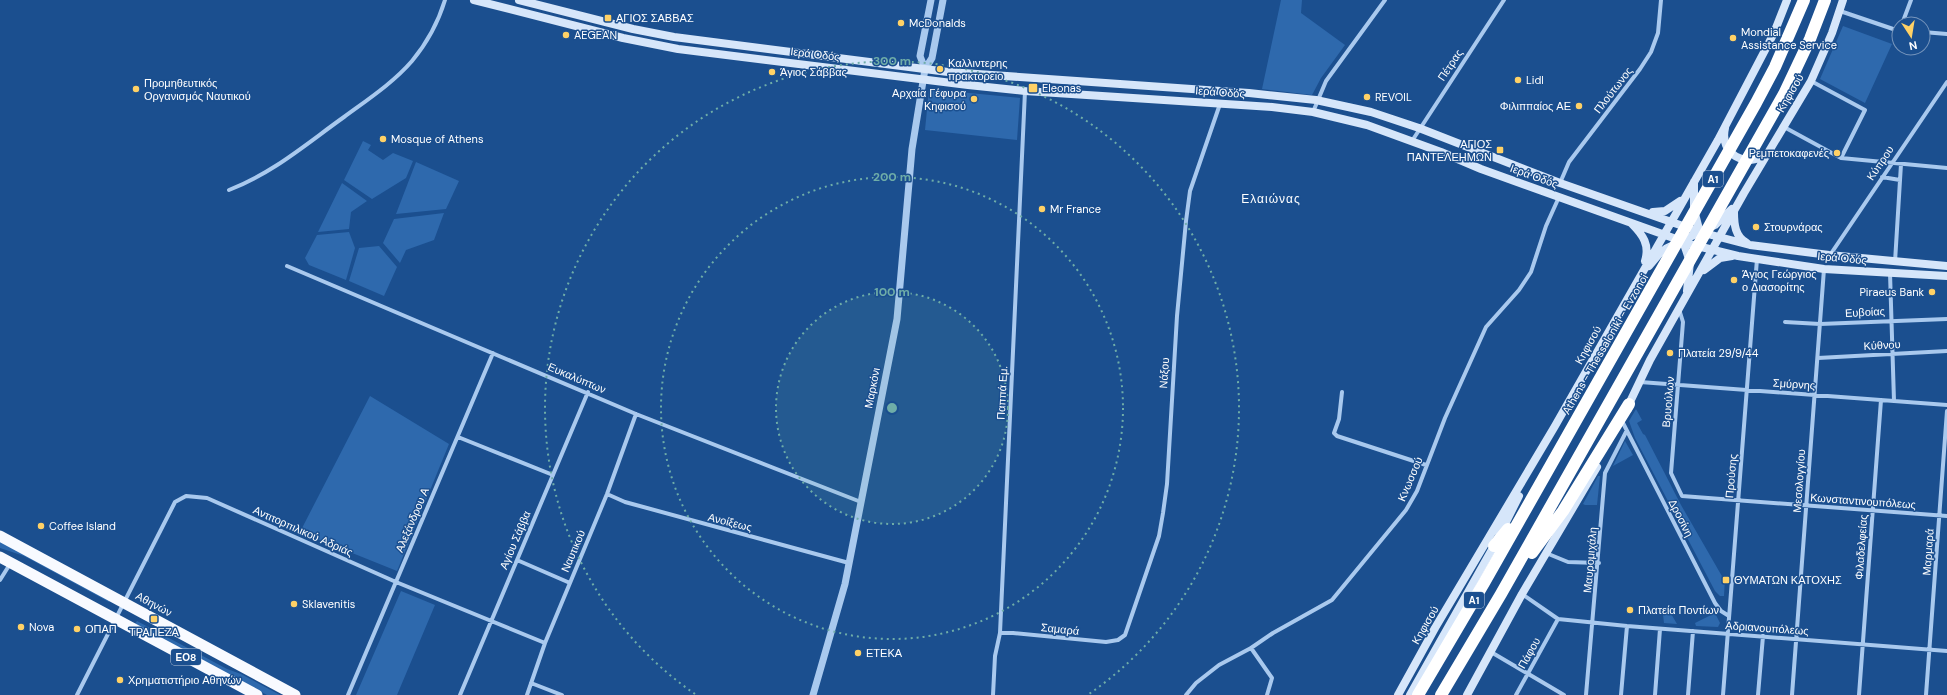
<svg xmlns="http://www.w3.org/2000/svg" width="1947" height="695" viewBox="0 0 1947 695" font-family="'DM Sans',sans-serif">
  <style>
    .green { fill: #2e69ad }
    .lines { fill: none; stroke-linecap: round; stroke-linejoin: round }
    .minor { stroke: #a9c9ee; stroke-width: 4 }
    .tertiary { stroke: #a9c9ee; stroke-width: 7 }
    .secondary { stroke: #d6e6fa; stroke-width: 8 }
    .trunk { stroke: #f8faff; stroke-width: 11 }
    .motorway { stroke: #fff; stroke-width: 12 }
    .ring { fill: none; stroke: #6fada8; stroke-width: 2; stroke-dasharray: 2 4 }
    .poi-dot { fill: #ffd166; stroke: #1b4f8f; stroke-width: 1.5 }
    .labels { text-anchor: middle; dominant-baseline: central; stroke-width: 3; stroke-linejoin: round; paint-order: stroke }
    .shield { fill: #1b4f8f; stroke: #bbcadd; stroke-width: 1 }
    .shield-label { font-size: 10px; font-weight: bold; fill: #fff }
    .poi-label { font-size: 11px; fill: #fff; stroke: #1b4f8f; text-anchor: start }
    .street-label { font-size: 11px; fill: #fff; stroke: #1b4f8f }
    .neighbourhood-label { font-size: 12px; letter-spacing: 1px; fill: #fff; stroke: #1b4f8f }
    .centre { fill: #6fada8; stroke: #1b4f8f; stroke-width: 2 }
    .ring-label { font-size: 12px; text-anchor: middle; font-weight: bold; fill: #6fada8; stroke: #1b4f8f; stroke-width: 3; stroke-linejoin: round; paint-order: stroke }
  </style>
  <rect width="100%" height="100%" fill="#1b4f8f"/>
  <path class="green" d="M1281,0H1302L1301,13L1345,45L1321,78L1312,95L1262,89Z
    M1843,26L1892,44L1865,103L1820,79Z
    M929,89L1020,98L1017,140L925,130Z
    M363,141L371,145L368,150L383,160L393,153L413,161L406,178L372,199L344,180Z
    M416,162L459,181L446,209L396,214Z
    M342,183L367,201L351,212L349,229L318,232Z
    M444,213L434,240L406,250L400,263L383,243L394,219Z
    M349,232L355,248L346,280L309,265L305,258L317,235Z
    M379,246L397,267L384,296L349,281L359,248Z
    M370,396L449,444L397,571L300,532Z
    M1636,409L1642,420L1637,423L1643,434L1645,435L1681,505L1723,578H1725L1724,596H1720L1715,591L1635,438L1629,421Z
    M1625,441L1633,455L1613,466Z
    M1598,476H1600L1597,505H1585L1583,504Z
    M0,541L110,600L109,602L24,556L0,548Z
    M401,591L435,605L397,695H356Z
    M1670,612L1677,624L1664,623L1663,615Z
    M1715,613L1720,623L1718,627L1696,626L1695,623Z
    M137,621L227,669L241,674L280,695H267L135,624Z"/>
  <g class="lines">
    <path class="minor" d="M1840,11L1899,31
      M1902,24L1911,0
      M1923,32L1947,34
      M1811,81L1865,110L1841,158
      M1313,112L1326,81L1385,0
      M1784,127L1841,158L1947,168
      M1412,141L1504,0
      M1882,177L1900,180
      M1560,183L1569,162L1640,69L1651,52L1658,33L1661,0
      M229,190C273,173 306,144 344,117C367,100 393,83 412,61C427,43 438,23 445,0
      M1830,255L1947,82
      M1895,262L1901,164
      M287,266L636,414L861,502
      M1890,273L1894,401
      M1679,309L1683,322L1671,473L1682,496L1947,516
      M1785,322L1820,324L1947,319
      M1818,358L1947,351
      M1640,382L1947,405
      M1342,392L1339,419L1334,433L1337,436L1426,465
      M1623,423L1715,603L1721,611L1729,616
      M458,437L553,475
      M607,494L625,502L849,563
      M1546,553L1568,562L1599,563
      M517,560L570,583
      M0,580L10,564
      M1522,594L1558,619L1627,626L1947,651
      M1000,633H1013L1106,642L1118,640L1125,635L1159,536L1163,513L1167,484L1177,316L1186,221L1190,191L1220,104
      M1251,648L1272,678L1267,695
      M1491,652L1564,695
      M531,683L562,695
      M77,695L175,502L186,496L207,498L396,582L545,643
      M348,695L493,353
      M460,695L588,392
      M527,695L545,643L607,494L636,414
      M993,695L995,656L1000,633L1025,91
      M1186,695L1196,683L1219,665L1251,648L1273,633L1332,600L1406,510L1417,491L1445,418L1486,327L1519,290L1531,272L1546,226L1559,197
      M1516,695L1558,619
      M1586,695L1605,473L1626,432
      M1621,695L1627,626
      M1655,695L1660,629
      M1688,695L1693,631
      M1723,695L1757,259
      M1758,695L1763,636
      M1792,695L1824,269
      M1859,695L1881,400
      M1926,695L1947,411"/>
    <path class="tertiary" d="M925,69L920,56L931,0
      M813,695L845,584L897,319L912,149L925,69L932,58L943,0"/>
    <path class="secondary" d="M474,0L623,38L678,49L968,85L1025,91L1272,107L1313,112L1367,125L1441,152L1481,169L1693,245L1738,256L1824,269L1947,276
      M519,0L633,29L674,37L948,72L1249,93L1316,100L1371,112L1419,128L1560,183L1700,232L1750,245L1829,255L1947,266
      M1725,128C1719,154 1746,169 1766,154
      M1694,182V210L1700,233
      M1653,212L1665,211L1680,201
      M1734,212C1734,224 1735,237 1747,243
      M1632,224C1643,235 1650,245 1645,261
      M1682,238L1690,262L1687,291
      M1649,266L1660,253L1667,248L1715,225L1732,209
      M1704,270L1720,258L1732,256
      M1628,409L1629,404L1650,360L1744,193L1811,81L1832,33L1843,0
      M1398,695L1435,628L1555,426L1718,140L1774,33L1787,0
      M1410,695L1494,546L1519,496
      M1467,695L1522,594L1597,467"/>
    <path class="trunk" d="M0,536L295,695
      M0,557L257,695"/>
    <path class="motorway" d="M1494,546L1508,529
      M1532,553L1563,511L1629,404
      M1418,695L1484,583L1756,103L1775,67L1804,0
      M1441,695L1501,594L1784,94L1810,39L1825,0"/>
  </g>
  <circle cx="892" cy="408" r="116" fill="#6fada8" fill-opacity=".12"/>
  <g class="ring">
    <circle cx="892" cy="408" r="116"/>
    <circle cx="892" cy="408" r="231"/>
    <path d="M695 694A347 347 0 1 1 1089 694"/>
  </g>
  <g class="poi-dot">
    <rect x="604" y="14" width="8" height="8" rx="2"/>
    <circle cx="901" cy="23" r="4"/>
    <circle cx="566" cy="35" r="4"/>
    <circle cx="1733" cy="38" r="4"/>
    <circle cx="940" cy="69" r="4"/>
    <circle cx="772" cy="72" r="4"/>
    <circle cx="1518" cy="80" r="4"/>
    <rect x="1028" y="83" width="10" height="10" rx="2"/>
    <circle cx="136" cy="89" r="4"/>
    <circle cx="1367" cy="97" r="4"/>
    <circle cx="974" cy="99" r="4"/>
    <circle cx="1579" cy="106" r="4"/>
    <circle cx="383" cy="139" r="4"/>
    <rect x="1496" y="146" width="8" height="8" rx="2"/>
    <circle cx="1837" cy="153" r="4"/>
    <circle cx="1042" cy="209" r="4"/>
    <circle cx="1756" cy="227" r="4"/>
    <circle cx="1734" cy="280" r="4"/>
    <circle cx="1932" cy="292" r="4"/>
    <circle cx="1670" cy="353" r="4"/>
    <circle cx="41" cy="526" r="4"/>
    <rect x="1722" y="576" width="8" height="8" rx="2"/>
    <circle cx="294" cy="604" r="4"/>
    <circle cx="1630" cy="610" r="4"/>
    <rect x="150" y="615" width="8" height="8" rx="2"/>
    <circle cx="21" cy="627" r="4"/>
    <circle cx="77" cy="629" r="4"/>
    <circle cx="858" cy="653" r="4"/>
    <circle cx="120" cy="680" r="4"/>
  </g>
  <g class="labels">
    <g class="shield">
      <rect x="1703" y="171" width="20" height="16" rx="3"/>
      <rect x="1464" y="592" width="20" height="16" rx="3"/>
      <rect x="171" y="649" width="30" height="16" rx="3"/>
    </g>
    <g class="shield-label">
      <text x="1713" y="179">Α1</text>
      <text x="1474" y="600">Α1</text>
      <text x="186" y="657">ΕΟ8</text>
    </g>
    <g class="poi-label">
      <text x="616" y="18">ΑΓΙΟΣ ΣΑΒΒΑΣ</text>
      <text x="909" y="23">McDonalds</text>
      <text x="1741" y="32">Mondial<tspan x="1741" dy="13">Assistance Service</tspan></text>
      <text x="574" y="35">AEGEAN</text>
      <text x="948" y="63">Καλλιντερης<tspan x="948" dy="13">πρακτορειο</tspan></text>
      <text x="780" y="72">Άγιος Σάββας</text>
      <text x="1526" y="80">Lidl</text>
      <text x="144" y="83">Προμηθευτικός<tspan x="144" dy="13">Οργανισμός Ναυτικού</tspan></text>
      <text x="1042" y="88">Eleonas</text>
      <text x="966" y="93" text-anchor="end">Αρχαία Γέφυρα<tspan x="966" dy="13">Κηφισού</tspan></text>
      <text x="1375" y="97">REVOIL</text>
      <text x="1571" y="106" text-anchor="end">Φιλιππαίος ΑΕ</text>
      <text x="391" y="139">Mosque of Athens</text>
      <text x="1492" y="144" text-anchor="end">ΑΓΙΟΣ<tspan x="1492" dy="13">ΠΑΝΤΕΛΕΗΜΩΝ</tspan></text>
      <text x="1829" y="153" text-anchor="end">Ρεμπετοκαφενές</text>
      <text x="1050" y="209">Mr France</text>
      <text x="1764" y="227">Στουρνάρας</text>
      <text x="1742" y="274">Άγιος Γεώργιος<tspan x="1742" dy="13">ο Διασορίτης</tspan></text>
      <text x="1924" y="292" text-anchor="end">Piraeus Bank</text>
      <text x="1678" y="353">Πλατεία 29/9/44</text>
      <text x="49" y="526">Coffee Island</text>
      <text x="1734" y="580">ΘΥΜΑΤΩΝ ΚΑΤΟΧΗΣ</text>
      <text x="302" y="604">Sklavenitis</text>
      <text x="1638" y="610">Πλατεία Ποντίων</text>
      <text x="29" y="627">Nova</text>
      <text x="85" y="629">ΟΠΑΠ</text>
      <text x="154" y="632" text-anchor="middle">ΤΡΑΠΕΖΑ</text>
      <text x="866" y="653">ΕΤΕΚΑ</text>
      <text x="128" y="680">Χρηματιστήριο Αθηνών</text>
    </g>
    <g class="street-label">
      <text transform="translate(815 54) rotate(7)">Ιερά Οδός</text>
      <text transform="translate(1450 65) rotate(-56)">Πέτρας</text>
      <text transform="translate(1613 90) rotate(-52)">Πλούτωνος</text>
      <text transform="translate(1220 92) rotate(4)">Ιερά Οδός</text>
      <text transform="translate(1790 93) rotate(-60)">Κηφισού</text>
      <text transform="translate(1880 163) rotate(-56)">Κύπρου</text>
      <text transform="translate(1534 176) rotate(20)">Ιερά Οδός</text>
      <text transform="translate(1842 258) rotate(5)">Ιερά Οδός</text>
      <text transform="translate(1865 312) rotate(-3)">Ευβοίας</text>
      <text transform="translate(1605 344) rotate(-60)">Athens - Thessaloniki - Evzonoi</text>
      <text transform="translate(1588 345) rotate(-61)">Κηφισού</text>
      <text transform="translate(1882 345) rotate(-3)">Κύθνου</text>
      <text transform="translate(1164 373) rotate(-86)">Νάξου</text>
      <text transform="translate(577 378) rotate(23)">Ευκαλύπτων</text>
      <text transform="translate(1794 384) rotate(4)">Σμύρνης</text>
      <text transform="translate(872 388) rotate(-79)">Μαρκόνι</text>
      <text transform="translate(1002 393) rotate(-87)">Παππά Εμ.</text>
      <text transform="translate(1668 402) rotate(-85)">Βρυούλων</text>
      <text transform="translate(1731 476) rotate(-85)">Προύσης</text>
      <text transform="translate(1410 479) rotate(-67)">Κνωσσού</text>
      <text transform="translate(1799 481) rotate(-86)">Μεσολογγίου</text>
      <text transform="translate(1863 501) rotate(4)">Κωνσταντινουπόλεως</text>
      <text transform="translate(1681 518) rotate(63)">Δροσίνη</text>
      <text transform="translate(412 520) rotate(-67)">Αλεξάνδρου Α</text>
      <text transform="translate(730 522) rotate(14)">Ανοίξεως</text>
      <text transform="translate(303 531) rotate(24)">Αντιτορπιλικού Αδριάς</text>
      <text transform="translate(515 540) rotate(-67)">Αγίου Σάββα</text>
      <text transform="translate(1861 547) rotate(-86)">Φιλαδελφείας</text>
      <text transform="translate(573 551) rotate(-67)">Ναυτικού</text>
      <text transform="translate(1928 552) rotate(-86)">Μαρμαρά</text>
      <text transform="translate(1590 560) rotate(-85)">Μαυρομιχάλη</text>
      <text transform="translate(154 604) rotate(28)">Αθηνών</text>
      <text transform="translate(1425 625) rotate(-60)">Κηφισού</text>
      <text transform="translate(1767 628) rotate(4)">Αδριανουπόλεως</text>
      <text transform="translate(1060 629) rotate(6)">Σαμαρά</text>
      <text transform="translate(1529 653) rotate(-61)">Πάφου</text>
    </g>
    <g class="neighbourhood-label">
      <text x="1271" y="199">Ελαιώνας</text>
    </g>
  </g>
  <circle cx="892" cy="408" r="6" class="centre"/>
  <g class="ring-label">
    <text x="892" y="65">300 m</text>
    <text x="892" y="181">200 m</text>
    <text x="892" y="296">100 m</text>
  </g>
  <g transform="translate(1911 36) rotate(168)"><circle r="19" fill="#1b4f8f" stroke="#7695bc"/>
  <path d="M0-3L7 15L0 10L-7 15Z" fill="#ffd166"/>
  <text y="-6" font-size="11" font-weight="bold" text-anchor="middle" fill="#ffffff">N</text>
  </g>
</svg>
